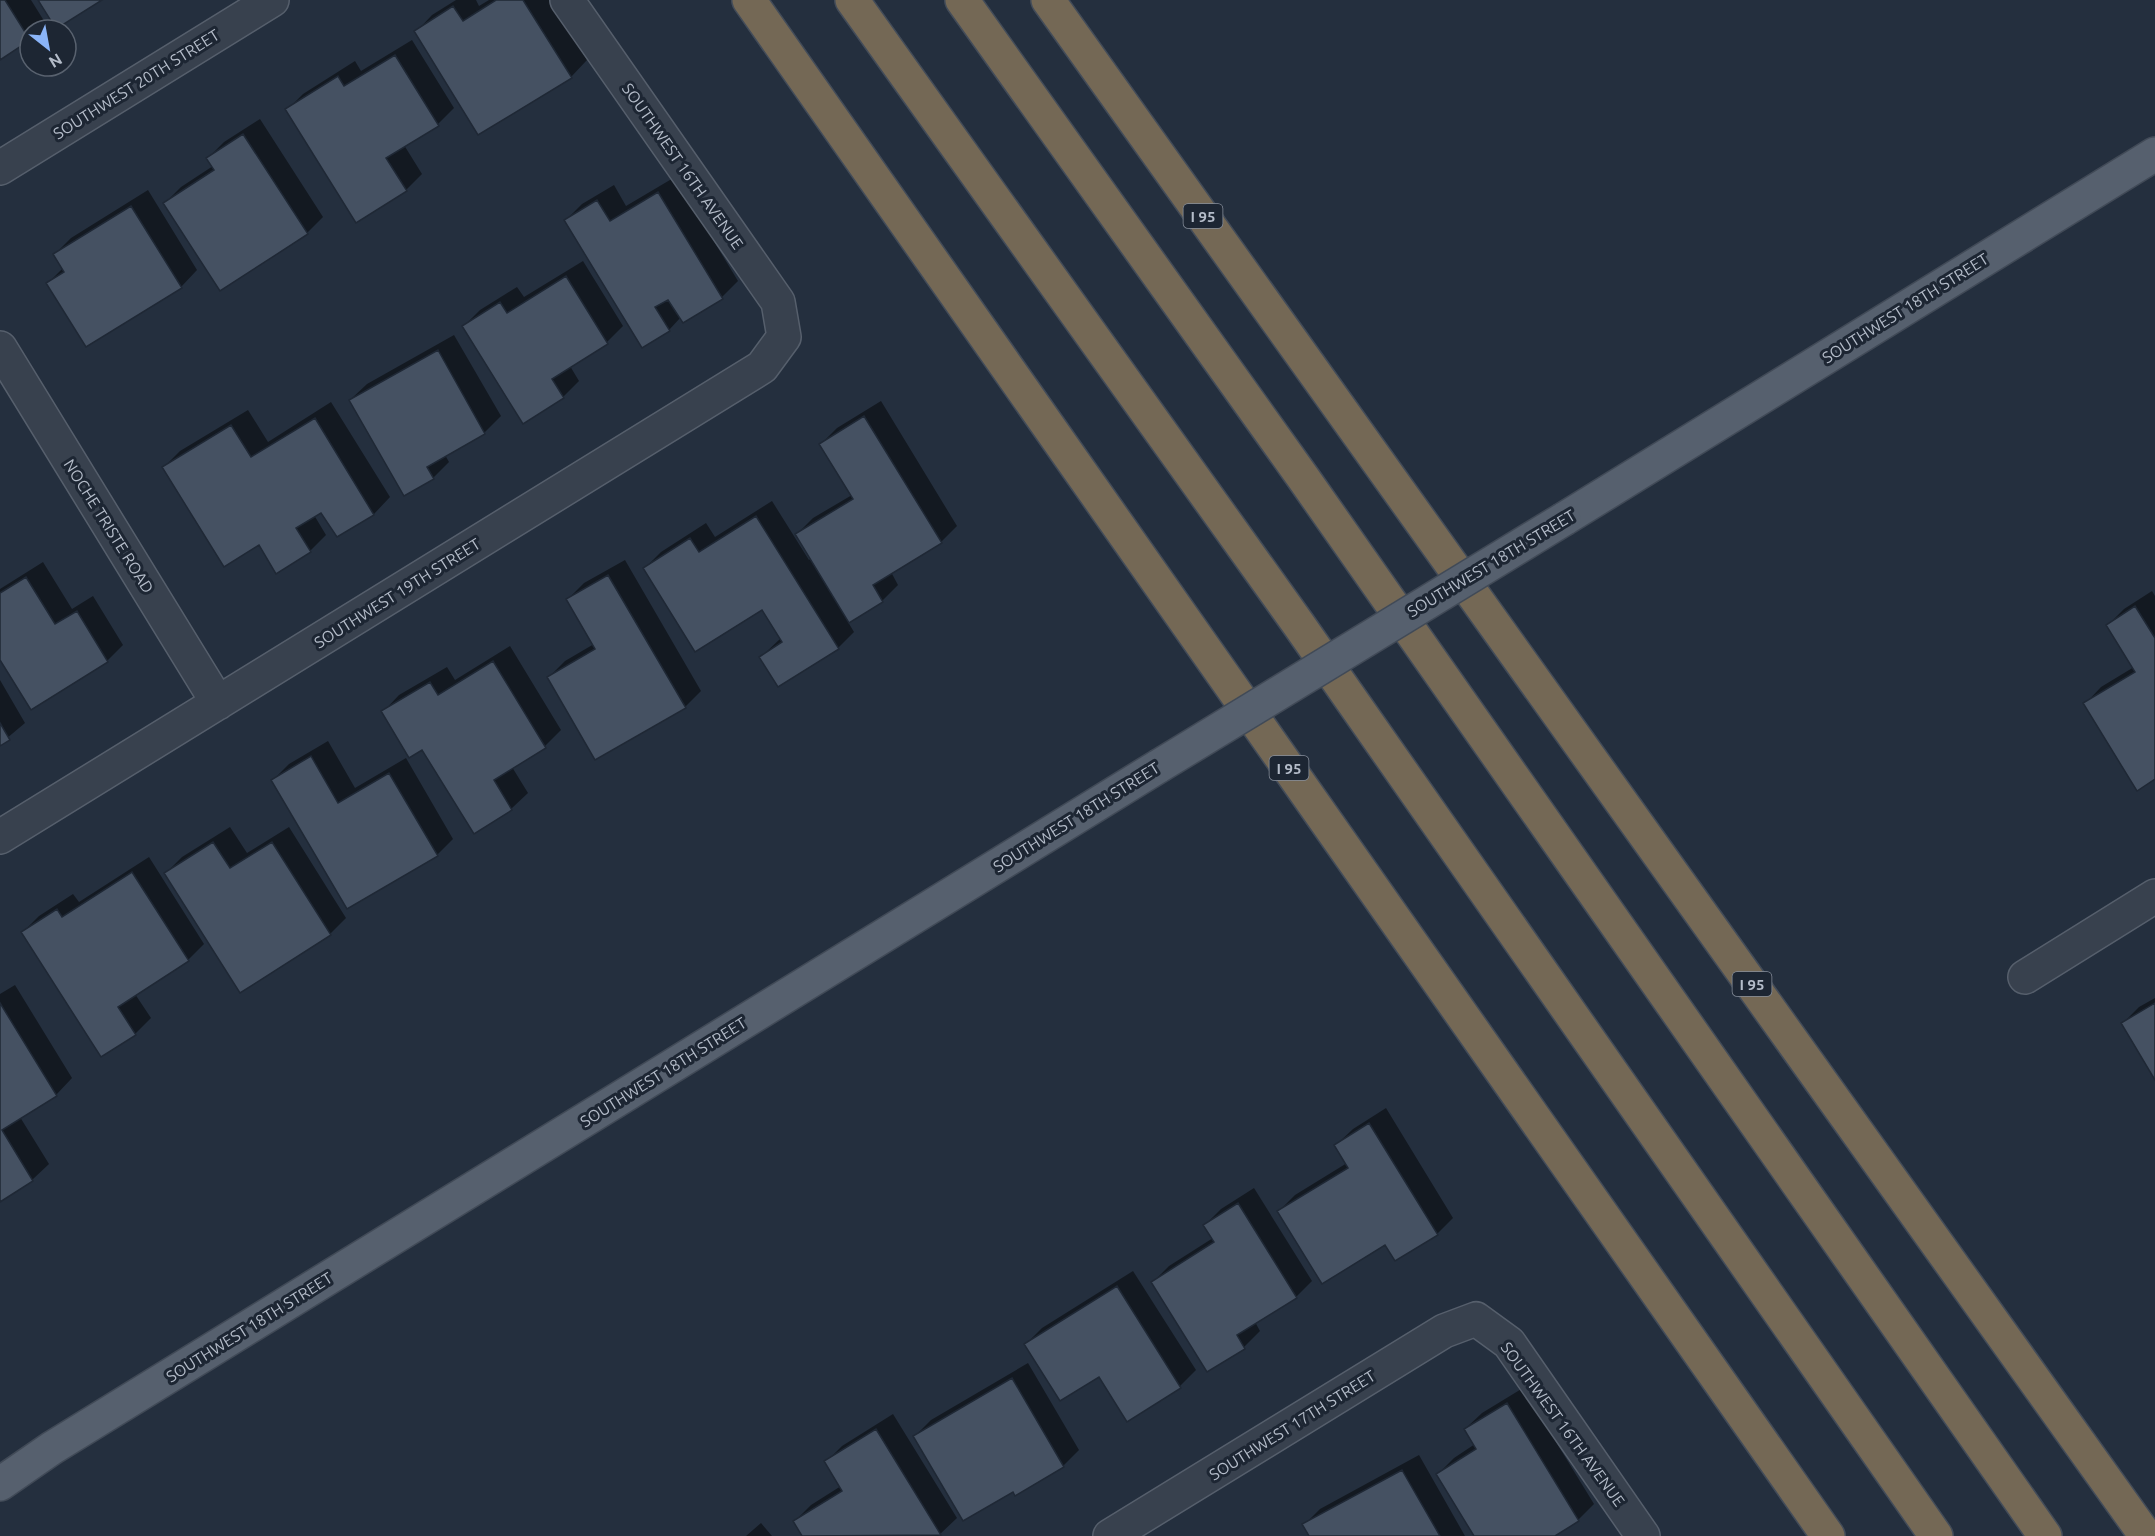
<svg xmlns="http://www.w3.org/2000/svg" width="2155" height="1536" viewBox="0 0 2155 1536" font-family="Ubuntu,sans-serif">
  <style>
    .shadow { fill: #0007 }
    .building { fill: #455162; stroke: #1f2835; stroke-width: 1.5 }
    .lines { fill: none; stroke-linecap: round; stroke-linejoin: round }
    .minor-casing { stroke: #565f6c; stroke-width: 36 }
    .major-casing { stroke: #414a57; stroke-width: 36 }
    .highway-casing { stroke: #434c59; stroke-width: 36 }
    .minor { stroke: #38414e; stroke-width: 33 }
    .major { stroke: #56606e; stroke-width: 33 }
    .highway { stroke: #746855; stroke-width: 33 }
    .major-bridge-casing { stroke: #414a57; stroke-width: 36; stroke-linecap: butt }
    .major-bridge { stroke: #56606e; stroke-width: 33 }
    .labels { text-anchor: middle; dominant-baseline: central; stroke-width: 6; stroke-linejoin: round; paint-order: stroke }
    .shield { fill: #1d2633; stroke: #878f9c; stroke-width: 1.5 }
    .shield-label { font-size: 15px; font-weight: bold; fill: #b4bcc9 }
    .street-label { font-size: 16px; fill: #b4bcc9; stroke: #1d2633 }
  </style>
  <rect width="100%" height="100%" fill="#242f3e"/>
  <path class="shadow" d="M0,0H31L46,24L40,30H30V40L0,59Z
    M456,0H476L479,6L489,0H549L587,60L571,77L416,32L432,15Z
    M412,40L454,108L438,124L404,145L422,174L406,190L287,110L303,94L355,61L361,71Z
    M260,119L323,217L307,233L165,203L181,187L213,166L208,158L224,142Z
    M675,177L738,281L722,297L684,321L681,317L669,330L565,221L582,204L614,185L626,206Z
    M148,190L197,270L181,287L87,345L48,283L63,268L55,254L71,238Z
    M583,261L623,326L607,342L570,366L579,381L563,397L464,326L480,310L517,287L524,297Z
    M454,335L501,416L484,433L445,455L449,462L433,478L350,400L367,384Z
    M881,401L957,526L941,542L891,572L898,585L882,601L848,622L854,632L838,648L761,657L781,638L762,608L645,568L661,552L706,523L715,537L772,501L809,560L811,558L797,534L813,518L852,495L821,444L837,428Z
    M331,402L390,497L374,514L337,535L322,511L314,515L326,535L310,551L260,543L164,467L180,451L248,410L268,442Z
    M625,560L701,691L685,707L549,677L565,661L594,644L568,599L584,583Z
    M43,562L72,609L93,596L123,645L107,661L0,657V589Z
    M2152,591L2155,596V778L2085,704L2101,687L2134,667L2108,625L2124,609Z
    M510,646L561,730L545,746L512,767L528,793L511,809L474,832L423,748L383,712L399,695L447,667L455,680Z
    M0,680L25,723L0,744Z
    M328,741L355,788L406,758L453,839L437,855L273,780L289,764Z
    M230,827L247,853L289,827L346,918L330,934L166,873L182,857Z
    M149,857L204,944L188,960L135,994L151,1018L135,1034L23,932L39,916L73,894L79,902Z
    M15,985L72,1078L56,1095L20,1117L49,1164L32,1180L0,1200V994Z
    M2155,998V1077L2123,1023L2139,1007Z
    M1386,1108L1453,1218L1437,1234L1386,1243L1279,1211L1295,1195L1347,1163L1336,1145L1353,1129Z
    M1254,1188L1312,1281L1296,1297L1255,1322L1260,1331L1244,1347L1153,1282L1169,1266L1213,1238L1205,1225L1221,1209Z
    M1133,1271L1196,1370L1180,1386L1128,1419L1099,1375L1026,1344L1042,1328Z
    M1028,1363L1079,1450L1063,1466L1013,1490L915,1436L931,1420Z
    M1523,1388L1594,1504L1578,1520L1552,1536H1476L1438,1474L1454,1458L1475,1444L1465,1429L1482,1413Z
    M893,1414L957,1518L938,1536H804L795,1521L811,1505L841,1486L826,1462L842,1446Z
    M1419,1455L1465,1536H1311L1304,1525L1320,1509Z
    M761,1523L772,1536H746Z"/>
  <path class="building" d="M0,0H5L30,40L0,60Z
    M38,0H102L56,29Z
    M496,0H523L572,78L478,135L414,31L453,6L463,21Z
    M395,55L439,126L386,158L407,191L356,223L285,109L338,76L344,86Z
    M243,134L308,234L220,291L163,203L214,170L206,158Z
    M658,192L723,299L683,323L668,300L655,307L670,331L642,348L564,220L597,200L610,221Z
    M131,206L182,288L86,347L46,283L64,272L53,254Z
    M566,276L608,344L552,379L564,398L523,424L462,326L500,302L507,313Z
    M438,350L485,434L427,467L434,479L404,496L349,400Z
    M864,416L942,543L873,585L883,602L849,623L795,534L853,499L819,444Z
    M315,418L374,515L337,537L321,513L296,528L311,552L276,574L259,545L224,567L162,467L231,425L251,457Z
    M756,516L839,649L778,687L759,657L782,642L762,610L695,652L643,568L690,538L699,552Z
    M608,575L686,708L595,760L547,677L595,649L566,599Z
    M26,577L55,624L77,611L108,662L31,710L0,660V593Z
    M2135,606L2155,638V779L2137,791L2083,703L2135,672L2106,625Z
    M493,661L546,748L494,780L512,810L474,834L422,750L409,758L381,711L430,682L438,695Z
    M0,723L10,740L0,746Z
    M311,756L338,803L389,773L438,856L347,909L271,780Z
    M213,842L230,868L272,842L331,935L240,993L164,873Z
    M132,872L189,961L118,1007L136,1035L101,1057L21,932L57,909L62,917Z
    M0,1003L57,1096L2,1130L33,1181L0,1202Z
    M2155,1003V1080L2121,1023Z
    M1369,1123L1438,1235L1395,1261L1385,1245L1322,1284L1277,1211L1348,1168L1334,1145Z
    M1238,1203L1297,1298L1237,1335L1245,1349L1207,1372L1151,1282L1214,1242L1203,1225Z
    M1117,1286L1181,1388L1127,1422L1099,1377L1060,1401L1024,1344Z
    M1012,1378L1064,1467L1015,1496L1013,1492L963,1521L913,1436Z
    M1507,1403L1579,1521L1555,1536H1474L1436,1474L1476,1449L1464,1429Z
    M876,1429L941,1535L802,1536L793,1521L842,1491L824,1461Z
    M1402,1470L1440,1536H1309L1302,1524Z"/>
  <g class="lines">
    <defs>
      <path id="minor" d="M0,168L272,0
        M0,348L218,703
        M0,837L762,367L784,337L778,302L567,0
        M2025,977L2155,896
        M1110,1536L1444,1331L1476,1319L1509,1343L1643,1536"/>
      <path id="major" d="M1564,519L2155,154
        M0,1484L52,1448L1159,766"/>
      <path id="highway" d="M749,0L1828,1536
        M852,0L1299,625L1936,1536
        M962,0L1304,479L2045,1536
        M1048,0L2146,1536"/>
    </defs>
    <use href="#minor" class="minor-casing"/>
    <use href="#major" class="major-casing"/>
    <use href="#highway" class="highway-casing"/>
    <use href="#minor" class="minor"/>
    <use href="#major" class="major"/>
    <use href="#highway" class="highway"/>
    <defs>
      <path id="major-bridge" d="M1159,766L1564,519"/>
    </defs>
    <use href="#major-bridge" class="major-bridge-casing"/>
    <use href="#major-bridge" class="major-bridge"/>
  </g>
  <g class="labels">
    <g class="shield">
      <rect x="1183.5" y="204" width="39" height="24" rx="4.5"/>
      <rect x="1269.5" y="756" width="39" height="24" rx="4.5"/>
      <rect x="1732.5" y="972" width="39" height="24" rx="4.5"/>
    </g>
    <g class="shield-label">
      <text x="1203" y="216">I 95</text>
      <text x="1289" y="768">I 95</text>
      <text x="1752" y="984">I 95</text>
    </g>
    <g class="street-label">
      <text transform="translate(136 84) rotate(-32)">SOUTHWEST 20TH STREET</text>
      <text transform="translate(683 166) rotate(55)">SOUTHWEST 16TH AVENUE</text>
      <text transform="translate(1905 308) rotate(-32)">SOUTHWEST 18TH STREET</text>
      <text transform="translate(109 526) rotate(58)">NOCHE TRISTE ROAD</text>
      <text transform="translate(1491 563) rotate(-31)">SOUTHWEST 18TH STREET</text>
      <text transform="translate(397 593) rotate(-32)">SOUTHWEST 19TH STREET</text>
      <text transform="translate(1076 817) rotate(-32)">SOUTHWEST 18TH STREET</text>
      <text transform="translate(663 1072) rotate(-32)">SOUTHWEST 18TH STREET</text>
      <text transform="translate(249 1327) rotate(-32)">SOUTHWEST 18TH STREET</text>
      <text transform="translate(1563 1424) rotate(54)">SOUTHWEST 16TH AVENUE</text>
      <text transform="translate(1292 1425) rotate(-32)">SOUTHWEST 17TH STREET</text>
    </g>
  </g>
  <g transform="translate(48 48) rotate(149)"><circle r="28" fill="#1d2633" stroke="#59626f" stroke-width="1.5"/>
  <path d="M0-4.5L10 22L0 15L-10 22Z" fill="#8ab4f8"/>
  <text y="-9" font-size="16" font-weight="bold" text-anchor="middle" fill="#b4bcc9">N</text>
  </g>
</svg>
